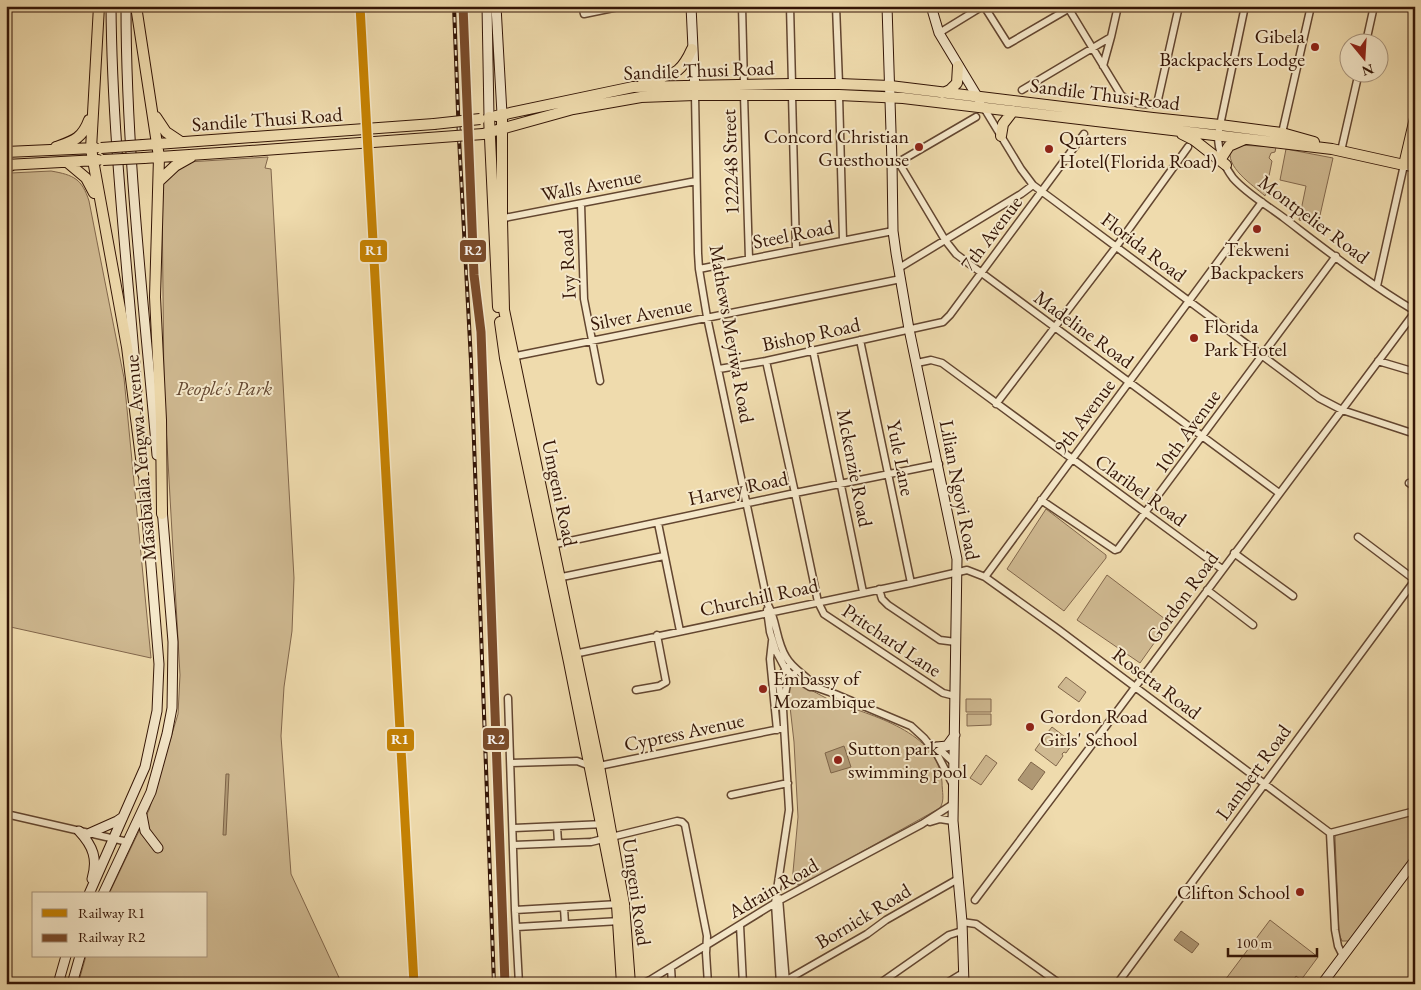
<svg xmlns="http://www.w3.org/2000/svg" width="1421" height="990" viewBox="0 0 1421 990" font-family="'EB Garamond',serif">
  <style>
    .green { fill: #cfb991; stroke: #82674c }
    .water { fill: #af9874; stroke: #7e6448 }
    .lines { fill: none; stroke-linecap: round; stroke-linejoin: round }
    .street-casing { stroke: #634630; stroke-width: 9 }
    .secondary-casing { stroke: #341506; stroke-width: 11 }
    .primary-casing { stroke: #341506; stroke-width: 12 }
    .highway-casing { stroke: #341506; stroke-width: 14 }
    .street { stroke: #f5e8ca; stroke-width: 6 }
    .secondary { stroke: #f5e8ca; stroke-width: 9 }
    .primary { stroke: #efdbad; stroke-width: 10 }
    .highway { stroke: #efdbad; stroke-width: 11 }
    .rail-casing { stroke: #341506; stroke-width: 4 }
    .rail { stroke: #f5e8ca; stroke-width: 2; stroke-dasharray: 5.5; stroke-linecap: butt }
    .primary-bridge-casing { stroke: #341506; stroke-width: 12; stroke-linecap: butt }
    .primary-bridge { stroke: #efdbad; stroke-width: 10 }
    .rail-1-casing { stroke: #f5e8ca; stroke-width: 12 }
    .rail-2-casing { stroke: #f5e8ca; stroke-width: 12 }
    .rail-1 { stroke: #c68202; stroke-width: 9 }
    .rail-2 { stroke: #7a4b2a; stroke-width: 9 }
    .poi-dot { fill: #8f2418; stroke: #f5e8ca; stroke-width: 2 }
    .labels { text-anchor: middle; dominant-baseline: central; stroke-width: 4; stroke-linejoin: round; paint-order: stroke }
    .poi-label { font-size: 20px; fill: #341506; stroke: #f5e8ca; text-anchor: start }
    .street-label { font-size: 20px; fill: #341506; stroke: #f5e8ca }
    .park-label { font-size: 20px; font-style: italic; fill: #624630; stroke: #f5e8ca }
    .line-badge { stroke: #f5e8ca; stroke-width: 2 }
    .badge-label { font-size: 14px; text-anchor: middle; font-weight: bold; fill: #fff }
  </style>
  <rect width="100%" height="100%" fill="#efdbad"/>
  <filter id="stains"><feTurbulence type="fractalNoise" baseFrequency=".004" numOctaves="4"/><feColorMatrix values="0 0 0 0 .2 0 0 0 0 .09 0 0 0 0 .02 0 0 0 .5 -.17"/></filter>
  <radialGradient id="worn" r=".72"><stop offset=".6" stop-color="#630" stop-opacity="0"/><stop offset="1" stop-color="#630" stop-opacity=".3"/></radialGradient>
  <path class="green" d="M1238,145L1276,147L1275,152L1271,153L1269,158L1272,161L1265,196C1253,185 1224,167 1231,148Z
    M1286,149L1333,158L1318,224L1299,220L1306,186L1280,180Z
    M268,157L265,168L271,169L294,578L292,631L284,687L281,736L291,874L342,984H78L86,956H206V894H109L149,810L178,714L180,675L164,390L162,194L164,179L188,162Z
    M51,171C74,175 82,179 89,201L124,378L151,658L6,626V175L11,173Z
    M1046,509L1106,555V558L1064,611L1007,569Z
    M1107,575L1169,622L1140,663L1077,620Z
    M1066,677L1086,692L1079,702L1058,687Z
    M791,684C803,684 819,695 832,701C872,716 938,731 942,782C942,792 945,800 940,808L804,884L795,885L792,883L798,817L794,742L788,689Z
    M966,699H991V712H966Z
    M967,714H991V725L967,726Z
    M1052,727L1073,743L1066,753L1064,752L1062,754L1063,756L1056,766L1035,750L1042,740L1044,741L1045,739L1044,737Z
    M986,755L997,763L981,785L970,778Z
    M1415,814V852L1349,941H1342L1339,934L1335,837L1336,835Z
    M1270,920L1318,957L1301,980L1296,976L1291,984H1222Z"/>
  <path class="water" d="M844,746L851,767L831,773L825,753Z
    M1031,762L1045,772L1032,790L1018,780Z
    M226,774H229L226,835H223Z
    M1181,931L1199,944L1192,953L1174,940Z"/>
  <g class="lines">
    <defs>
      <path id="street" d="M582,6L584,14L623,6
        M742,6L744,85
        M790,6L792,84
        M836,6L839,84
        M984,6L1008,44L1068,9
        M1067,6L1121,95C1132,104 1143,105 1157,104L1179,6
        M1245,6L1218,135C1218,150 1224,166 1233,178C1247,194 1267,205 1284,218C1326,250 1369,284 1415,311
        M939,33L983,6
        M1366,42L1374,6
        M1103,66L1111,37
        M1022,90L1111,37L1118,6
        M695,95L698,253L699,269L707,317L768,605C777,621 776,641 786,657C793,670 808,676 815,687
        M744,95L749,259
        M792,95L796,249
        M839,95L843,240
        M984,108L1021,169L1033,185L1052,199L1319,398L1342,410L1415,434
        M1282,133L1311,6
        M1341,151L1359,72
        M897,163L976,117
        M899,163L945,240L956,254L1279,493
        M581,204L584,299L600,381
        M499,219L696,181
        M899,268L1021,194L1033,185
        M699,269L893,231
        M1377,286L1404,165
        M860,340L911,583
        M813,350L863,592
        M511,357L901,279
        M766,361L795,493L818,602L824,614L943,693L955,696
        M1378,361L1415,372
        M917,363L931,360L942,363L1222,569
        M719,369L766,361L943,322L950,315L1084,134
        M996,404L1116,247L1188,147
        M1409,483L1415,487
        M1041,500L1115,550L1118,549L1336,256
        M658,523L680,631
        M1358,537L1415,580
        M551,545L795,493L939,464
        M1234,553L1293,596
        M985,577L1262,202
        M557,578L664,556
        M879,589L882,599L888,605L940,640L956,642
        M1207,590L1253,625
        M767,610L770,632L776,651L785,668L792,676L810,687H815L835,694L911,726L924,738L937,754L953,785
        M772,641L770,659L777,730
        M574,654L911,583L967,570L985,577L1059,630L1330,833
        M636,690L659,686L666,682L657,635
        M508,698L515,910L519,984
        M783,708C787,693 783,686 794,674
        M936,746L954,763
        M511,763L577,761L590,766H599L784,728
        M731,795L788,783
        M6,814L128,842
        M930,822L940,819L953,821
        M557,827L558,842
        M514,828L605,824
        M1330,833L1335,930L1338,946L1343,956
        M1330,833L1415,811
        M514,845L591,842L677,821L682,822L685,825L707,936L706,953L708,984
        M779,898L786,983
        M975,900C1123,705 1268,508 1415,312
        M564,908L565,924
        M515,910L619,904
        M962,922L976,924L1060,984
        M740,925L743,984
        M517,927L620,921
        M671,968L672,984
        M785,981L867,934L886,920L958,879
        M642,984L650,980L780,900L922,824L953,804
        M780,984L775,903L789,810L783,709L779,685L782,674L790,664
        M879,984L949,935L962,931
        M945,984L963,973
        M1117,984L1415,580"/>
      <path id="secondary" d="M111,6C112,135 127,262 137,390
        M126,6C126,156 144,306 157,455
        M487,6L489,117
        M496,6L502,114
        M691,6L695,91
        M887,6L892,163L893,231L896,253L909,329L957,559L953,821L962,922L964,984
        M931,6L939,33L980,101
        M1404,165L1415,167
        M937,747L947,746L955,735
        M142,815L145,831L158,848
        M79,831C93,846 98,859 92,879
        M90,833L117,821L123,817
        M89,894L145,767L157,711L159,664L143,468
        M103,894L151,792L167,734L172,708L173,642L162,508
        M58,984L66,956
        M72,984L80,956
        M1322,984L1415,860"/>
      <path id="primary" d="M99,6L91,149L127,347L143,474
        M136,6L159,157L155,297L161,420L162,514
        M643,83C670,72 678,80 692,49
        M943,93L950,90L957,83L958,66
        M502,114V219L504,310L599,766L624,904L630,984
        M496,116L633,87L792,84H839L890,86L1153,118L1220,125L1282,133L1314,142
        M156,117L166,132L181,142
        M489,117L498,307
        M483,134L573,109L641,97L695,95H839L903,98L1332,149L1404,165L1415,118
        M1182,134L1194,140L1226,165
        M1001,136L1003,124L1013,111
        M143,145L434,124
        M56,147C73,141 82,139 89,120
        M6,152L95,148
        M1222,157L1229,146L1245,139
        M144,158L250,151
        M67,162L86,178L94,193
        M6,165L98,160
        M159,181L175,166L191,157
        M500,322L505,358L569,662L617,905L622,984"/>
      <path id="highway" d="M6,166L10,165"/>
    </defs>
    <use href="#street" class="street-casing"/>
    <use href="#secondary" class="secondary-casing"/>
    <use href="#primary" class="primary-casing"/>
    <use href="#highway" class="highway-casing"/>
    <use href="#street" class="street"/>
    <use href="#secondary" class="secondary"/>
    <use href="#primary" class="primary"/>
    <use href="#highway" class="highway"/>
    <defs>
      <path id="rail" d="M351,6L352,9
        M454,6L459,138L471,361L494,984
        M463,6L474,275L481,332L505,984"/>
    </defs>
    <use href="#rail" class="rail-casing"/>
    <use href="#rail" class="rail"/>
    <defs>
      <path id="primary-bridge" d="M434,124L480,119
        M101,148L143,145
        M250,151L483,134
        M103,160L144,158"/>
    </defs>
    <use href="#primary-bridge" class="primary-bridge-casing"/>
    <use href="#primary-bridge" class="primary-bridge"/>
    <defs>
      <path id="rail-1" d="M360,6L414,984"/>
      <path id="rail-2" d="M463,6L474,275L481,332L505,984"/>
    </defs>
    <use href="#rail-1" class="rail-1-casing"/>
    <use href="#rail-2" class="rail-2-casing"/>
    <use href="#rail-1" class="rail-1"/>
    <use href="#rail-2" class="rail-2"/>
  </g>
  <g class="poi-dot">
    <circle cx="1315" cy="47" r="5"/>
    <circle cx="919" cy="147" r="5"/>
    <circle cx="1049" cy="149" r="5"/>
    <circle cx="1257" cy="229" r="5"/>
    <circle cx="1194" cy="338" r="5"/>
    <circle cx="763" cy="689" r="5"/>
    <circle cx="1030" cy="727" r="5"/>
    <circle cx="838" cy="760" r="5"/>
    <circle cx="1300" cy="892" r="5"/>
  </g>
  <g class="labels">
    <g class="poi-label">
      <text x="1305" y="36" text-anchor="end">Gibela<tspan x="1305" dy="23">Backpackers Lodge</tspan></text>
      <text x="909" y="136" text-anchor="end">Concord Christian<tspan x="909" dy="23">Guesthouse</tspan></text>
      <text x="1059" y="138">Quarters<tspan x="1059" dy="23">Hotel(Florida Road)</tspan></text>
      <text x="1257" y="249" text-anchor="middle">Tekweni<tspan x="1257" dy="23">Backpackers</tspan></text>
      <text x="1204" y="326">Florida<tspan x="1204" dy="23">Park Hotel</tspan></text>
      <text x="773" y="678">Embassy of<tspan x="773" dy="23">Mozambique</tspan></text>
      <text x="1040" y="716">Gordon Road<tspan x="1040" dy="23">Girls' School</tspan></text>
      <text x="848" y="748">Sutton park<tspan x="848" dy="23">swimming pool</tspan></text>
      <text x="1290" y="892" text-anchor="end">Clifton School</text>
    </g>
    <g class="street-label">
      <text transform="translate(699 70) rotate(-2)">Sandile Thusi Road</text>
      <text transform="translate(1105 94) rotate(7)">Sandile Thusi Road</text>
      <text transform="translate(267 119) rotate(-4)">Sandile Thusi Road</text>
      <text transform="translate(730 162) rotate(-92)">122248 Street</text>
      <text transform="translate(591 185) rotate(-11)">Walls Avenue</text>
      <text transform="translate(1314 219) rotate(37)">Montpelier Road</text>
      <text transform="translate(991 233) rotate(-53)">7th Avenue</text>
      <text transform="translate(793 234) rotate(-11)">Steel Road</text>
      <text transform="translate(1144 247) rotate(37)">Florida Road</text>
      <text transform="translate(567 264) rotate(-93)">Ivy Road</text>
      <text transform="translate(641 314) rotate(-11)">Silver Avenue</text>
      <text transform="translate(1084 329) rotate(36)">Madeline Road</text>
      <text transform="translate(732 334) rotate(80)">Mathews Meyiwa Road</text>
      <text transform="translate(811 334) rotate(-12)">Bishop Road</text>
      <text transform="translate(1084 416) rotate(-53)">9th Avenue</text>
      <text transform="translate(1187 431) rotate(-54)">10th Avenue</text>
      <text transform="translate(140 458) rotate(-95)">Masabalala Yengwa Avenue</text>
      <text transform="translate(901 458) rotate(79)">Yule Lane</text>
      <text transform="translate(855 468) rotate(79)">Mckenzie Road</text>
      <text transform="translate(738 488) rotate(-12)">Harvey Road</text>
      <text transform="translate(960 490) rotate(79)">Lilian Ngoyi Road</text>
      <text transform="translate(1141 490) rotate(36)">Claribel Road</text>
      <text transform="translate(560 493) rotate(78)">Umgeni Road</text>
      <text transform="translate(759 597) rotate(-12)">Churchill Road</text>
      <text transform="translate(1182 597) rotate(-54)">Gordon Road</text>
      <text transform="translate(892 640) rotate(34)">Pritchard Lane</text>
      <text transform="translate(1157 683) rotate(37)">Rosetta Road</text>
      <text transform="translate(684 732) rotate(-12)">Cypress Avenue</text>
      <text transform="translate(1253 772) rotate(-54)">Lambert Road</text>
      <text transform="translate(773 888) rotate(-30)">Adrain Road</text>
      <text transform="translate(637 892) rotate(82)">Umgeni Road</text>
      <text transform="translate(863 916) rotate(-31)">Bornick Road</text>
    </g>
    <g class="park-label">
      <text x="224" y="388">People's Park</text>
    </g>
  </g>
  <g class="line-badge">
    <rect x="359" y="239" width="29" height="24" rx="5" fill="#c68202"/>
    <rect x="459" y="239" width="28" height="24" rx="5" fill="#7a4b2a"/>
    <rect x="482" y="727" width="28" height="24" rx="5" fill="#7a4b2a"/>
    <rect x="386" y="728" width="29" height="24" rx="5" fill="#c68202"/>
  </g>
  <g class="badge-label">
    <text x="374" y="255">R1</text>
    <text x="473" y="255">R2</text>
    <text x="496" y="744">R2</text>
    <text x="400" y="744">R1</text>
  </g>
  <rect width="1421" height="990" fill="none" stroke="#efdbad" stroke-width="25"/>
  <rect x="8" y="8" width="1406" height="975" fill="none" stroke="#341506" stroke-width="2.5"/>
  <rect x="12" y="12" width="1396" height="965" fill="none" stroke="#341506"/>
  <rect x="32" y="892" width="175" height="65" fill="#f5e8ca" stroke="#a8947c"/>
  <rect x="42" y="909" width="25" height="8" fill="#c68202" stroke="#a8947c"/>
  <text x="78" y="918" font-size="15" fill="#341506">Railway R1</text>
  <rect x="42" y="934" width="25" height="8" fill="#7a4b2a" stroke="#a8947c"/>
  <text x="78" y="942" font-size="15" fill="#341506">Railway R2</text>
  <g transform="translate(1364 58) rotate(162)"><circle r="24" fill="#f5e8ca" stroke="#a8947c"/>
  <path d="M0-4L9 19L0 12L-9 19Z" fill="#8f2418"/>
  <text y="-8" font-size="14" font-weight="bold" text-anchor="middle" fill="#341506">N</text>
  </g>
  <path d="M1228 948v8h89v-8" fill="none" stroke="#341506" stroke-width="2.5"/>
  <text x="1236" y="948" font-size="15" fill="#341506" stroke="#f5e8ca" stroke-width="4" paint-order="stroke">100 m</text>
  <rect width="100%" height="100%" filter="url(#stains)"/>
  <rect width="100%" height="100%" fill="url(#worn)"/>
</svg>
